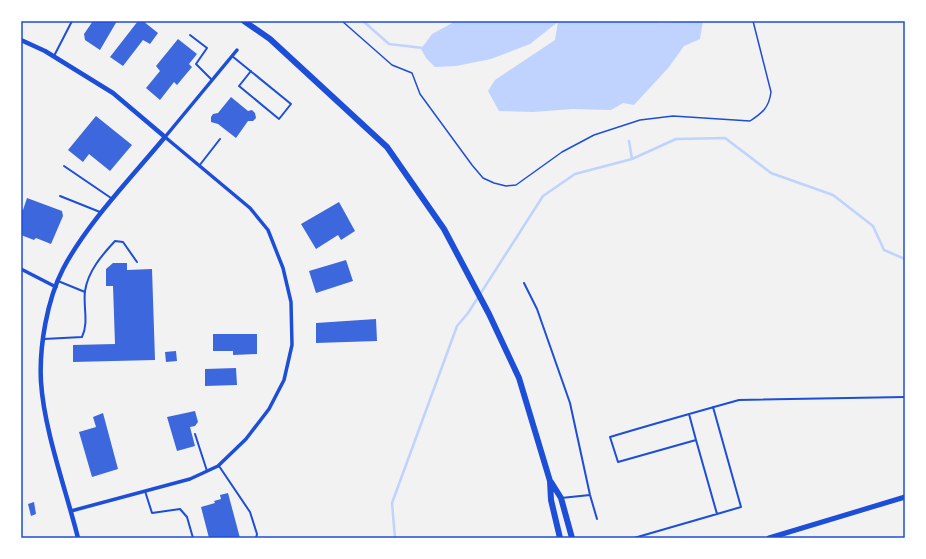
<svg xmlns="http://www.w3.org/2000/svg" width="926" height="559" viewBox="0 0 926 559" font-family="Poppins,sans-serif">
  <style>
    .water { fill: #bfd3fe }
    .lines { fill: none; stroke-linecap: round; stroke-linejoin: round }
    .stream { stroke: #bfd3fe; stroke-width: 2.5 }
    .building { fill: #3d67dc }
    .path { stroke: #1d4ed8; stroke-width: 1.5 }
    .service { stroke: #1d4ed8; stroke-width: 2 }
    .minor { stroke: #1d4ed8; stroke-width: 3.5 }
    .tertiary { stroke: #1d4ed8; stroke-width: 4.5 }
    .secondary { stroke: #1d4ed8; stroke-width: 5 }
    .trunk { stroke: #1d4ed8; stroke-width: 6 }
    .neatline { fill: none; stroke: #1d4ed8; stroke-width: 1.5 }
  </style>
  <rect width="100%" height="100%" fill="#f2f2f2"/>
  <path class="water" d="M456,21H658L659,23L703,21L700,39L684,46L669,67L634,105L623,103L611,110L572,109L533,112L499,111L488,91L495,80L555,40L558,22L530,44L491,59L456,66L435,67L426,58L421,49L432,34Z"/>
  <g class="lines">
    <path class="stream" d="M363,21L389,44L423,48
      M629,141L632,159
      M395,538L392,503L457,326L468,313L543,196L575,174L632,159L676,139L725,138L771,173L833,195L873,226L884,250L905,259"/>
  </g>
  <path class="building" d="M93,21H117L100,50L85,40L84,34Z
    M138,21H143L158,33L150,44L143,40L123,66L110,57Z
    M178,39L197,54L189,64L192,67L177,85L174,82L160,100L146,88L160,71L156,66Z
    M231,97L248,111L252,110L255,113L256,118L253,121H248L236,138L218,124L211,122V117L213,114L218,113Z
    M96,116L132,145L110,171L89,154L83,162L68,150Z
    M27,198L62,211L63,216L51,244L36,238L34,240L21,235V209L23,210Z
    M339,202L355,231L341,240L338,235L316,249L301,224Z
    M346,260L353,281L316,293L309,271Z
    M113,263H127V270L152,269L155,360L73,362V345L115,344L113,286H106V269Z
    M376,319L377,341L316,343V323Z
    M213,334H257V354L233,355V351H213Z
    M176,351L177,361L166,362L165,352Z
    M236,368L237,385L205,386V369Z
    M195,411L198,422L195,426L190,427L195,446L177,451L167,417Z
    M103,413L118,469L92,477L79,432L96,427L93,417Z
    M228,493L240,538H209L201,507L215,503L214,501L221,499L220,495Z
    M34,502L36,514L31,516L28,504Z"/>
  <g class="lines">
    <path class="path" d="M342,21L392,65L412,73L420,94L472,165L483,178L494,183L506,186L516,185L562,152L594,135L640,120L673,116L750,121C762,113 769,108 771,92L753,21"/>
    <path class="service" d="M190,35L207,48L196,64L212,80
      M54,56L72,21
      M232,56L291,104L279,119L239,86L251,71
      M64,166L111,198
      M199,166L220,139
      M60,196L100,212
      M58,281L85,292
      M524,283L537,309L570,403L590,495L597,519
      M44,339L82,337C89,323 83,306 85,291C88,271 102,255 115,241L123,242L137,262
      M713,407L741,507L717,514
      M689,414L696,440L618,462L610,437C653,424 696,412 739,400L905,397
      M195,434L207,471
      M219,466L250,512L257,534L256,538
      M145,491L152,513L180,509L187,517L193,538
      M561,498L590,495
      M634,538L717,514L696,440"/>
    <path class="minor" d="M21,269L56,287
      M71,511L190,479L218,466L246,439L269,409L284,380L292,345L291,302L283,268L268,230L250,208L165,137L237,50"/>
    <path class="tertiary" d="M21,40L45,51L113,93L165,137C131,178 87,223 63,269C47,300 39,347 41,382C44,430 66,490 78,538"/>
    <path class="secondary" d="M769,538L905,497"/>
    <path class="trunk" d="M244,21L270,39L387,147L444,229L489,314L519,378L550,481L551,500L560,538
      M551,482L561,498L572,538"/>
  </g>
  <rect width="926" height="559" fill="none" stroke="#ffffff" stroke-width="44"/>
  <rect x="22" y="22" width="882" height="515" class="neatline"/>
</svg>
